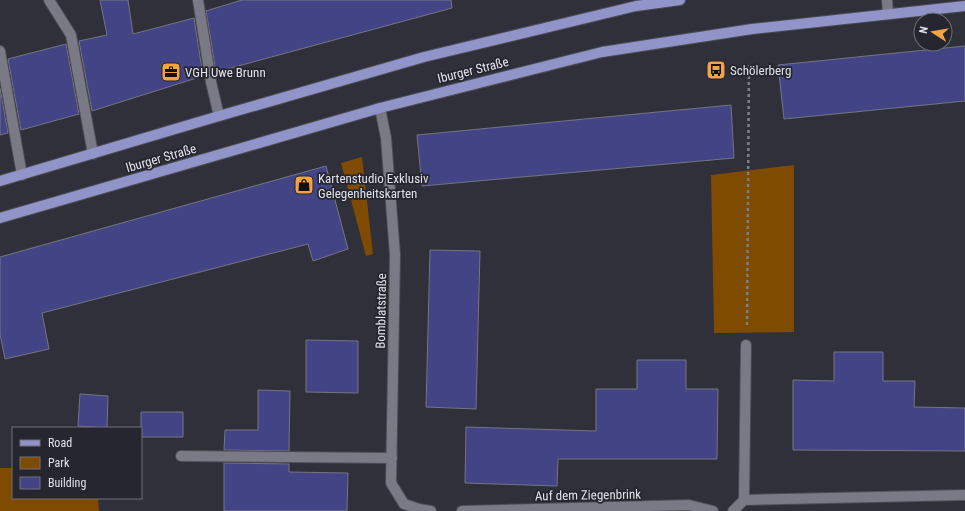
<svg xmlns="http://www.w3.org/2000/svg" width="965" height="511" viewBox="0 0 965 511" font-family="'Roboto Condensed',sans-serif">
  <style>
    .green { fill: #7e4b00 }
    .building { fill: #424485; stroke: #757681 }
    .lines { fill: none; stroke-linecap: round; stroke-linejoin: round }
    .lane-casing { stroke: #4c4d55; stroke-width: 12 }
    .street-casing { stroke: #4c4d55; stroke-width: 12 }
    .primary-casing { stroke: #4c4d55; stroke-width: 12 }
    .path { stroke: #7e7f87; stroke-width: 2.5; stroke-dasharray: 3 3; stroke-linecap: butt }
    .lane { stroke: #797a85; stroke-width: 10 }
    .street { stroke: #797a85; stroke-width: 10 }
    .primary { stroke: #9094c8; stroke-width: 10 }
    .labels { text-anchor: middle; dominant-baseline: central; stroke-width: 3.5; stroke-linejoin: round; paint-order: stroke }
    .street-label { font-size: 13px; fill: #e1e2e8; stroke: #25262f }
    .poi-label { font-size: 13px; fill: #e1e2e8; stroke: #25262f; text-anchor: start }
  </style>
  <rect width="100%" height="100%" fill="#2f303a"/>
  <path class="green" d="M362,157L373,254L366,256L341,163Z
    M794,165V332L714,333L711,175Z
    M0,468H13V498H98L99,511H0Z"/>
  <path class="building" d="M100,0H128L133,34L194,18L203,76L92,111L79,41L107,35Z
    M242,0H451L452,8L216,72L206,11Z
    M66,44L79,114L21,130L8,59Z
    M965,46V101L784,119L778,65Z
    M0,88L8,133L0,135Z
    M731,105L734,158L422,186L417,135Z
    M326,166L348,249L313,261L308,244L42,313L49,349L5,359L0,334V257Z
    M430,250L480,251L476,409L426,407Z
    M306,340L358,341V393L306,392Z
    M834,352H883V381H915L914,407L965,408V451L793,450V380L834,381Z
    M637,360H686V389H718L717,459H558L557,486L465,483L466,427L596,431V389H637Z
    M258,390L290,391L289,451L224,450L225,430H258Z
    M80,394L108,396L107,428L78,426Z
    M141,412H183V437H141Z
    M224,463L289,464V472L348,473L347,511H224Z"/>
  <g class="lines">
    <defs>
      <path id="lane" d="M49,0L71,35L93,154
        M198,0L211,82L219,116
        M0,51L22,175
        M181,456L392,458
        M744,500L746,345"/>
      <path id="street" d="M887,0L888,13
        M380,108L386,138L395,255L391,483L404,504
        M404,504L419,509L431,511
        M462,511L689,505L713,511
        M733,511L744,500L965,495"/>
      <path id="primary" d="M0,181L219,116L424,57L636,6L680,0
        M0,218L380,108L602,52L752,29L965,6"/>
    </defs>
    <use href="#lane" class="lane-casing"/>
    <use href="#street" class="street-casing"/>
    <use href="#primary" class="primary-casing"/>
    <path class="path" d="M747,325L749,65"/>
    <use href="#lane" class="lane"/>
    <use href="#street" class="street"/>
    <use href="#primary" class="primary"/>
  </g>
  <defs>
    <symbol id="bus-square" viewBox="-11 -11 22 22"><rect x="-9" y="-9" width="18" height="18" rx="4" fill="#f4a344" stroke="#25262f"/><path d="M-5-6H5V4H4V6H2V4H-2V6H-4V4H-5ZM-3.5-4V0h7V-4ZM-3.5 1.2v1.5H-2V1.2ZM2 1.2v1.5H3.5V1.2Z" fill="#111"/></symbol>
    <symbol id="office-square" viewBox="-11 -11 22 22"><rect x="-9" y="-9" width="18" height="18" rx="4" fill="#f4a344" stroke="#25262f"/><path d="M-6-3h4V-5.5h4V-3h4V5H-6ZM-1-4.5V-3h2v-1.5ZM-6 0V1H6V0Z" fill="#111"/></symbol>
    <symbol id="shop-square" viewBox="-11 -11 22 22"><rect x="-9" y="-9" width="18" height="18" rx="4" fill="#f4a344" stroke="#25262f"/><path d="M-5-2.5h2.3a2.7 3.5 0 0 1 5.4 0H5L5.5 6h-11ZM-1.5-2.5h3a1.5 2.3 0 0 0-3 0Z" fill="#111"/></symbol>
  </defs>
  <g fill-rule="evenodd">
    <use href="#bus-square" x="705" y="59" width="22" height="22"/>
    <use href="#office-square" x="160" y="61" width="22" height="22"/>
    <use href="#shop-square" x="293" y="174" width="22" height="22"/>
  </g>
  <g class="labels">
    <g class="street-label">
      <text transform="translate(473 70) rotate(-14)">Iburger Straße</text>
      <text transform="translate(161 158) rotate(-16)">Iburger Straße</text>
      <text transform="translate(381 311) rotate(-89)">Bomblatstraße</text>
      <text transform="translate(588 495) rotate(-1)">Auf dem Ziegenbrink</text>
    </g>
    <g class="poi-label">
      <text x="730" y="70">Schölerberg</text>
      <text x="185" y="72">VGH Uwe Brunn</text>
      <text x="318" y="178">Kartenstudio Exklusiv<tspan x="318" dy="15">Gelegenheitskarten</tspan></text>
    </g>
  </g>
  <rect x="12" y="427" width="130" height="72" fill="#25262f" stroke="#707179"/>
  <rect x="20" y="440" width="20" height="6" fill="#9094c8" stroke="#707179"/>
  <text x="48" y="447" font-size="12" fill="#e1e2e8">Road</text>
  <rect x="20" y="457" width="20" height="12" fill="#7e4b00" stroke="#707179"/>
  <text x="48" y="467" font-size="12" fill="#e1e2e8">Park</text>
  <rect x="20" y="477" width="20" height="12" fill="#424485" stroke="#707179"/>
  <text x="48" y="487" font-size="12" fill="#e1e2e8">Building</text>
  <g transform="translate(933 32) rotate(282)"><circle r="19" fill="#25262f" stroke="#707179"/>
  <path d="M0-3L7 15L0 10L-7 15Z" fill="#f4a344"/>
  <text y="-6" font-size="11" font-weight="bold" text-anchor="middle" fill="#e1e2e8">N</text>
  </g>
</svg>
